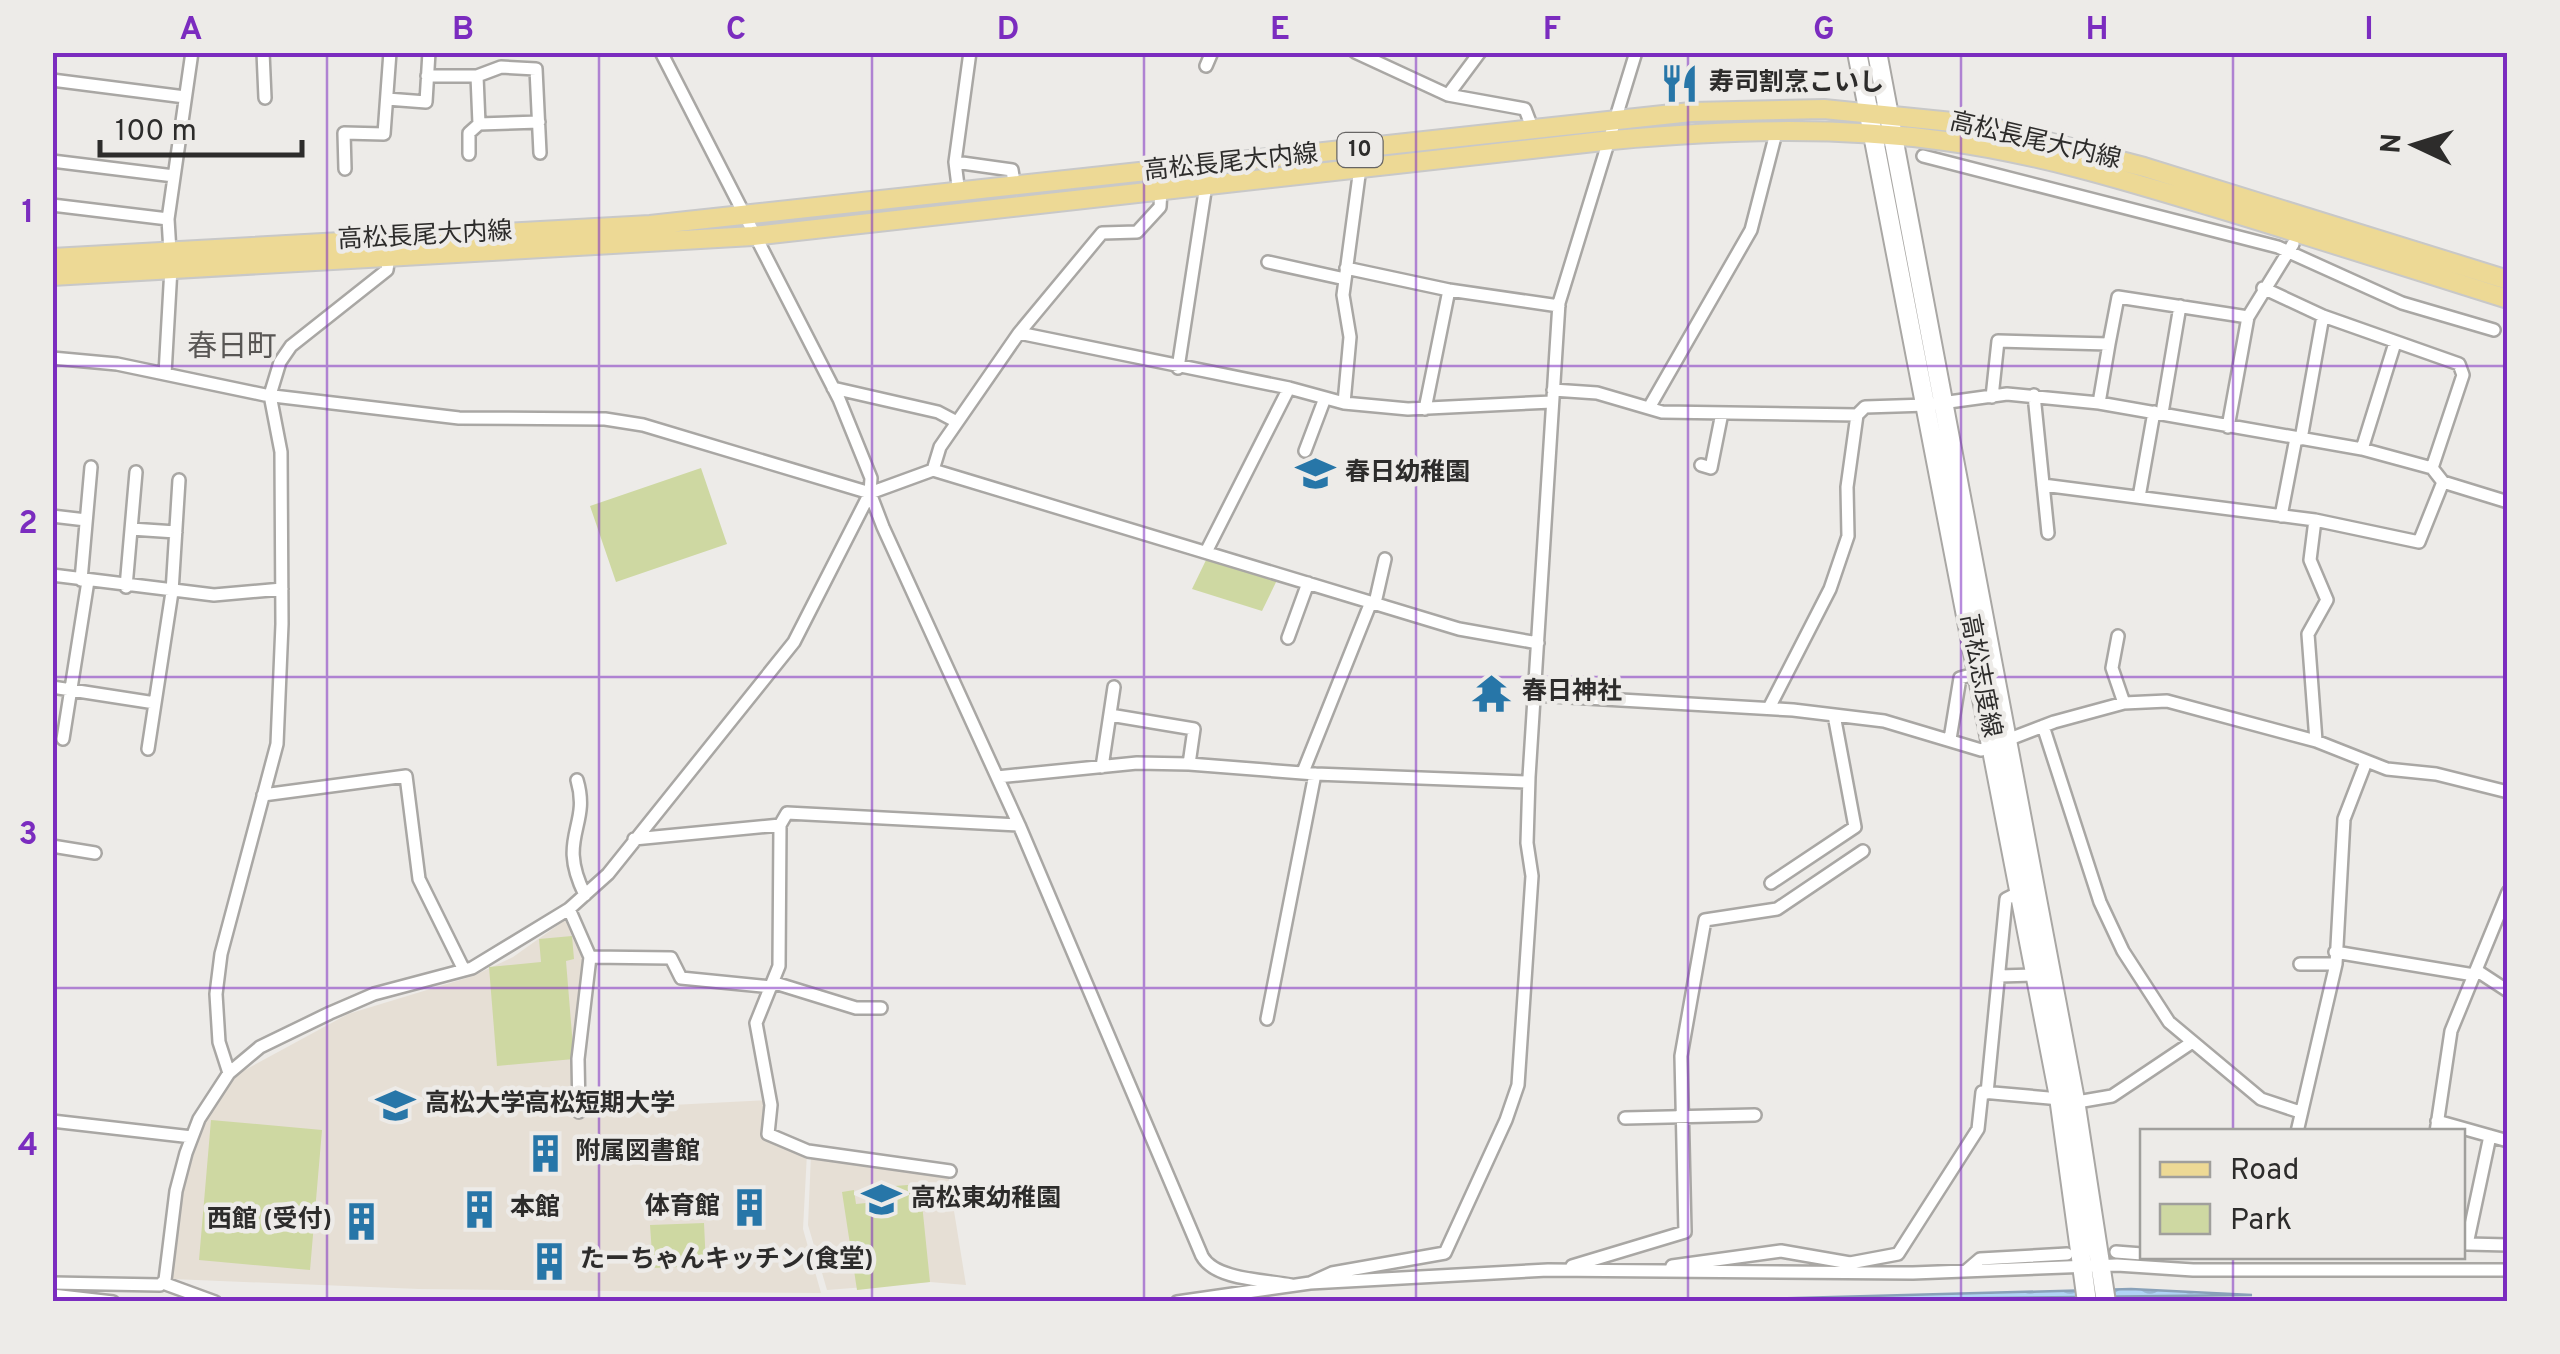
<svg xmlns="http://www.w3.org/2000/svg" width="2560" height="1354" viewBox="0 0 2560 1354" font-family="Overpass,'Noto Sans JP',sans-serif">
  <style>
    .built { fill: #e6dfd5 }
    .green { fill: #ced8a2 }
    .water { fill: url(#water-waves); stroke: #89a1b8; stroke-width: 2.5 }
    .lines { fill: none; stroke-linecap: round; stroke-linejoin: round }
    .minor-casing { stroke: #a9a7a4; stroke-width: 16 }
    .secondary-casing { stroke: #a9a7a4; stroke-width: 22 }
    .primary-casing { stroke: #c8c8c8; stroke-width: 22 }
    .minor { stroke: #fff; stroke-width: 11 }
    .secondary { stroke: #fff; stroke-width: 18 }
    .primary { stroke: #edd995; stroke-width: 18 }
    .grid { fill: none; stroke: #7b2cbf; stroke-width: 2.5; stroke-opacity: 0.55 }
    .labels { text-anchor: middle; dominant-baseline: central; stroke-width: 9; stroke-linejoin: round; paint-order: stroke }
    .shield { fill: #edebe8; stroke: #676564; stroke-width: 2.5 }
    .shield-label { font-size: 22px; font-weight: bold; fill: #2d2c2b }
    .poi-label { font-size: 25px; font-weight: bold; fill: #2d2c2b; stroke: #edebe8; text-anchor: start }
    .street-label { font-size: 25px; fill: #2d2c2b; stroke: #edebe8 }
    .quarter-label { font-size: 30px; fill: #585654; stroke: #edebe8 }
    .neatline { fill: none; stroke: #7b2cbf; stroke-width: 4 }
    .grid-label { font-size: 32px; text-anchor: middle; font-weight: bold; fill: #7b2cbf }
  </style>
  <defs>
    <pattern id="water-waves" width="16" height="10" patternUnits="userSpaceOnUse" patternTransform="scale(2.5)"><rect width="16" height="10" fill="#b0d3f4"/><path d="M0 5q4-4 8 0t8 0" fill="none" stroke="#98b5d1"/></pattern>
  </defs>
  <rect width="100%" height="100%" fill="#edebe8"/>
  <path class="built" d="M568,918L585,957L575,1110L767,1100L772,1142L807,1153L803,1229L821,1293L419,1289L172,1279L183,1192L202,1124L234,1076L348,1014L473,976L513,957Z
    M811,1155L921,1174H948L966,1285L930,1282L827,1290L808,1225Z"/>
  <path class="green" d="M701,468L727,544L616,582L590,506Z
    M1207,558L1278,578L1262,611L1192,589Z
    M572,936L574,959L566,961L574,1059L497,1066L489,967L541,962L539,939Z
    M211,1120L322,1130L310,1270L199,1260Z
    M920,1184L930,1282L857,1290L842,1192L854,1190L856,1204L896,1200L895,1186Z
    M704,1223L706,1266L653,1268L650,1225Z"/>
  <path class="water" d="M2131,1289L2252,1295L1642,1302Z"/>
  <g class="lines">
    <defs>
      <path id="minor" d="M263,52L265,98
        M661,52L839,399L871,478L870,493L883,527L1019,825L1202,1256C1215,1280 1266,1280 1291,1285
        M970,52L955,162L1012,170L1015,188
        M1355,52L1448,95L1525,109L1533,130
        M1206,66L1212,52
        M427,76H477L501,67L536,69L540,153
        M52,80L185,97
        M1448,95L1480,52
        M387,99L426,102L429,52
        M479,124L539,122
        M469,154V133L479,124L477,76
        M1923,156L2278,247L2402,303L2494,330
        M52,161L174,176
        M955,162L959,194
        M1360,168L1343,295L1350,337L1344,403L1408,409L1552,402
        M345,169L344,133L384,134L390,52
        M52,205L168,219
        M1268,262L1345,279
        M1346,268L1449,290L1559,306
        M2263,288L2323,316L2301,439
        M2323,316L2459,364L2463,375L2432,468
        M2248,317L2293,244
        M1019,333L1102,233L1137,232L1160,207L1161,190
        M2109,344L2118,297L2248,317L2228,427
        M52,358L117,364L265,395L459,418L605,419L643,425L870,493L933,470L940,447L1019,333L1289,388
        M1178,368L1206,185
        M165,374L171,268L168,219L192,52
        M833,388L938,412L957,422
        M1553,390L1597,393L1662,412L1857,415
        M2034,395L2048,533
        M1992,397L1998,341L2109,344L2099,403
        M1650,406L1751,230L1777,129
        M1425,409L1449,290
        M2162,413L2180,306
        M2362,449L2395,343
        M1305,451L1325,398
        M1701,465L1711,468L1722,413
        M933,470L1459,629L1538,643
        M2043,485L2315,520L2419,542L2443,482
        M2139,497L2154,412
        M52,516L86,520
        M2281,516L2296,438
        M2315,520L2310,560L2327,600L2308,634L2316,741
        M131,529L176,532
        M1206,552L1289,388L1344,403
        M52,575L214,595L282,589
        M81,580L91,467
        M126,587L136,472
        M1375,603L1385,559
        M2118,636L2112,668L2124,703
        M1288,638L1308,583
        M52,687L155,703
        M1535,695L1793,710L1884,721L1981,750L2054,722L2124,703L2167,701L2316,741L2387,769L2436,774L2508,792
        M1769,708L1830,589L1848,536L1847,487L1857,415L1865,407L1927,405L2007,394L2099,403L2362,449L2432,468L2443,482L2508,502
        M1110,715L1194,729L1189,764
        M2043,726L2100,902L2123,951L2169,1022L2261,1099L2300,1112
        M63,739L88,581
        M1950,739L1960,678L1978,673
        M148,749L172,592L179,480
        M1102,767L1114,687
        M1303,772L1371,602
        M997,777L1137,763L1189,764L1315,774L1528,782
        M577,780C591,827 556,837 585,895
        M263,795L406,776L419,879L464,970
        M780,825L787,813L1019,825
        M634,839L780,825L779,966L756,1023L771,1105L768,1134L808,1151L950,1171
        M52,846L95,853
        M1771,883L1855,827L1834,715
        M569,909L590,957L578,1059L579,1112
        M2335,952L2474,975
        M590,957L671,958L681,978L771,987
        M2300,964H2336
        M2476,970L2508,991
        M1999,976L2036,975
        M775,983L856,1008H881
        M1267,1019L1315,774
        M229,1073L219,1042L216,994L221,954L277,744L282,624L281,452L270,395L280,362L291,346L387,270L389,256
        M1987,1093L2006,899L2020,892
        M1625,1118L1755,1115
        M52,1121L192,1137
        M2437,1121L2508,1141
        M2297,1132L2336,964L2344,819L2366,762
        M2436,1132L2451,1031L2508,892
        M2490,1136L2467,1244L2508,1245
        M2116,1252L2142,1254
        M1572,1266L1685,1232L1681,1056L1705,920L1777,909L1863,851
        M1672,1266L1781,1251L1850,1263L1898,1254L1978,1129L1982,1092L2083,1101L2112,1096L2191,1043
        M1966,1271L1980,1259L2067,1254
        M52,1283L160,1285L165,1280L176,1191L186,1153L199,1119L229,1073L260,1047L330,1013L374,994L472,968L569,909L608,874L794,642L870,493
        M163,1283L215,1302
        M1310,1283L1332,1273L1445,1253L1506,1120L1518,1085L1532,876L1527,843L1529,777L1559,303L1636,52
        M52,1295L113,1302
        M1177,1302L1310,1283L1548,1270L1913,1273L2117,1265L2193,1270H2508"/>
      <path id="secondary" d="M1857,52L2059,1097L2087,1302
        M1877,52L2075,1100L2106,1302"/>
      <path id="primary" d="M52,258L650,225L1691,112L1824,109L1982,125L2144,167L2508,280
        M52,276L753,236L1612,140C1724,130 1833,126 1945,141C2035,153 2124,180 2210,206C2310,236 2409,268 2508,299"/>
    </defs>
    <use href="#minor" class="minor-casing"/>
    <use href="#secondary" class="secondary-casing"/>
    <use href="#primary" class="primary-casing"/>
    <use href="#minor" class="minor"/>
    <use href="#secondary" class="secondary"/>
    <use href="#primary" class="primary"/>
  </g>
  <path class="grid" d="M327,52V1302M599,52V1302M872,52V1302M1144,52V1302M1416,52V1302M1688,52V1302M1961,52V1302M2233,52V1132M52,366H2508M52,677H2508M52,988H2508M2233,1256V1302"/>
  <defs>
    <symbol id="restaurant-bare" viewBox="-9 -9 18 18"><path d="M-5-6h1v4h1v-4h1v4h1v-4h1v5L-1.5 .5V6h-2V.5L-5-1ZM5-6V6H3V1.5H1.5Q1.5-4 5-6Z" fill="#2776a8" stroke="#edebe8" stroke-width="2.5" paint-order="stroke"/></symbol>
    <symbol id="school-bare" viewBox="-9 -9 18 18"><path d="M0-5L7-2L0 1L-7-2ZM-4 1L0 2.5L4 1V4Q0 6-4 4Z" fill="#2776a8" stroke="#edebe8" stroke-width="2.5" paint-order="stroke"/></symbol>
    <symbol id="temple-bare" viewBox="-9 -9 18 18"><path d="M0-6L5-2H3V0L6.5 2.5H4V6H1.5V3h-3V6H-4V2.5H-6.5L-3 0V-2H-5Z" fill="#2776a8" stroke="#edebe8" stroke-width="2.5" paint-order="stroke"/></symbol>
    <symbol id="university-bare" viewBox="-9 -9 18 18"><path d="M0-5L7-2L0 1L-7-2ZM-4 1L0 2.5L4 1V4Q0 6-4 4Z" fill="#2776a8" stroke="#edebe8" stroke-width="2.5" paint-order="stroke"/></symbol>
    <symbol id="building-bare" viewBox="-9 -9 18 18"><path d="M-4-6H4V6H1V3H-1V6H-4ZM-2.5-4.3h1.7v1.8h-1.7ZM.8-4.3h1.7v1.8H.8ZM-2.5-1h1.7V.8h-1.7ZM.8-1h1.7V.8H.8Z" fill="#2776a8" stroke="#edebe8" stroke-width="2.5" paint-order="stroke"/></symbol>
  </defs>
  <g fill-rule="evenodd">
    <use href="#restaurant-bare" x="1652" y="56" width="55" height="55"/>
    <use href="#school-bare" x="1288" y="446" width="55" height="55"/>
    <use href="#temple-bare" x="1464" y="666" width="55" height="55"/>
    <use href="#university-bare" x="368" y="1078" width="55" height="55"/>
    <use href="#building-bare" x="518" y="1126" width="55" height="55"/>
    <use href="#school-bare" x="854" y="1172" width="55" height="55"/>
    <use href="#building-bare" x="722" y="1180" width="55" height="55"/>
    <use href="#building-bare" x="452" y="1182" width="55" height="55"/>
    <use href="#building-bare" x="334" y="1194" width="55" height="55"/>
    <use href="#building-bare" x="522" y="1234" width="55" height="55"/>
  </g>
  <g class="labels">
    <rect class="shield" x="1337.5" y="133" width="45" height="34" rx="8"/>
    <g class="shield-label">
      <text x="1360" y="150">10</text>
    </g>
    <g class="poi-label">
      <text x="1709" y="84">寿司割烹こいし</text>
      <text x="1345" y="474">春日幼稚園</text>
      <text x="1522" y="693">春日神社</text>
      <text x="425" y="1105">高松大学·高松短期大学</text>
      <text x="575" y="1153">附属図書館</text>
      <text x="911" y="1200">高松東幼稚園</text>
      <text x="720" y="1208" text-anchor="end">体育館</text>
      <text x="510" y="1209">本館</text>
      <text x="332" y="1221" text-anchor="end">西館 (受付)</text>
      <text x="580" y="1261">たーちゃんキッチン(食堂)</text>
    </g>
    <g class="street-label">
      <text transform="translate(2035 142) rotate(13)">高松長尾大内線</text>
      <text transform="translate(1231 164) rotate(-6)">高松長尾大内線</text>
      <text transform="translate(425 237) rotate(-3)">高松長尾大内線</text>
      <text transform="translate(1979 676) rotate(79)">高松志度線</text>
    </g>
    <g class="quarter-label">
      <text x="232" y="348">春日町</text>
    </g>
  </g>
  <rect width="2560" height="1354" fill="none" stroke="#edebe8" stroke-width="110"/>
  <rect x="2140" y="1129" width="325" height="130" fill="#edebe8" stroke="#a09f9c" stroke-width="2.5"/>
  <rect x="2160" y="1162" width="50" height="15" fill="#edd995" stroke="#a09f9c" stroke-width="2.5"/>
  <text x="2230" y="1179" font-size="30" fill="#2d2c2b">Road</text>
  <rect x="2160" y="1204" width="50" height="30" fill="#ced8a2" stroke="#a09f9c" stroke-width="2.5"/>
  <text x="2230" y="1229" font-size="30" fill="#2d2c2b">Park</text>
  <g transform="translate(2415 145) rotate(274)" stroke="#edebe8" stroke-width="8" paint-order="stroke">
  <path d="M0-8L18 38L0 25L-18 38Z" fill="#2d2c2b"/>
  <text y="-15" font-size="28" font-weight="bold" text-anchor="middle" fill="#2d2c2b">N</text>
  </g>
  <path d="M100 140v15h202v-15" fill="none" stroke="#2d2c2b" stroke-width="5"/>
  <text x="115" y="140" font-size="30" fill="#2d2c2b" stroke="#edebe8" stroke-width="8" paint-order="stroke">100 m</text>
  <rect x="55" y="55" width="2450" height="1244" class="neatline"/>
  <g class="grid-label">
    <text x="191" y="39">A</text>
    <text x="463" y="39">B</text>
    <text x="736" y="39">C</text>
    <text x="1008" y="39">D</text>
    <text x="1280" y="39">E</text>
    <text x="1552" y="39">F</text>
    <text x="1824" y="39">G</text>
    <text x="2097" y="39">H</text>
    <text x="2369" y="39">I</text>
    <text x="28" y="222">1</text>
    <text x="28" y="533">2</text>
    <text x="28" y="844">3</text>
    <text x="28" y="1155">4</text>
  </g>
</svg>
